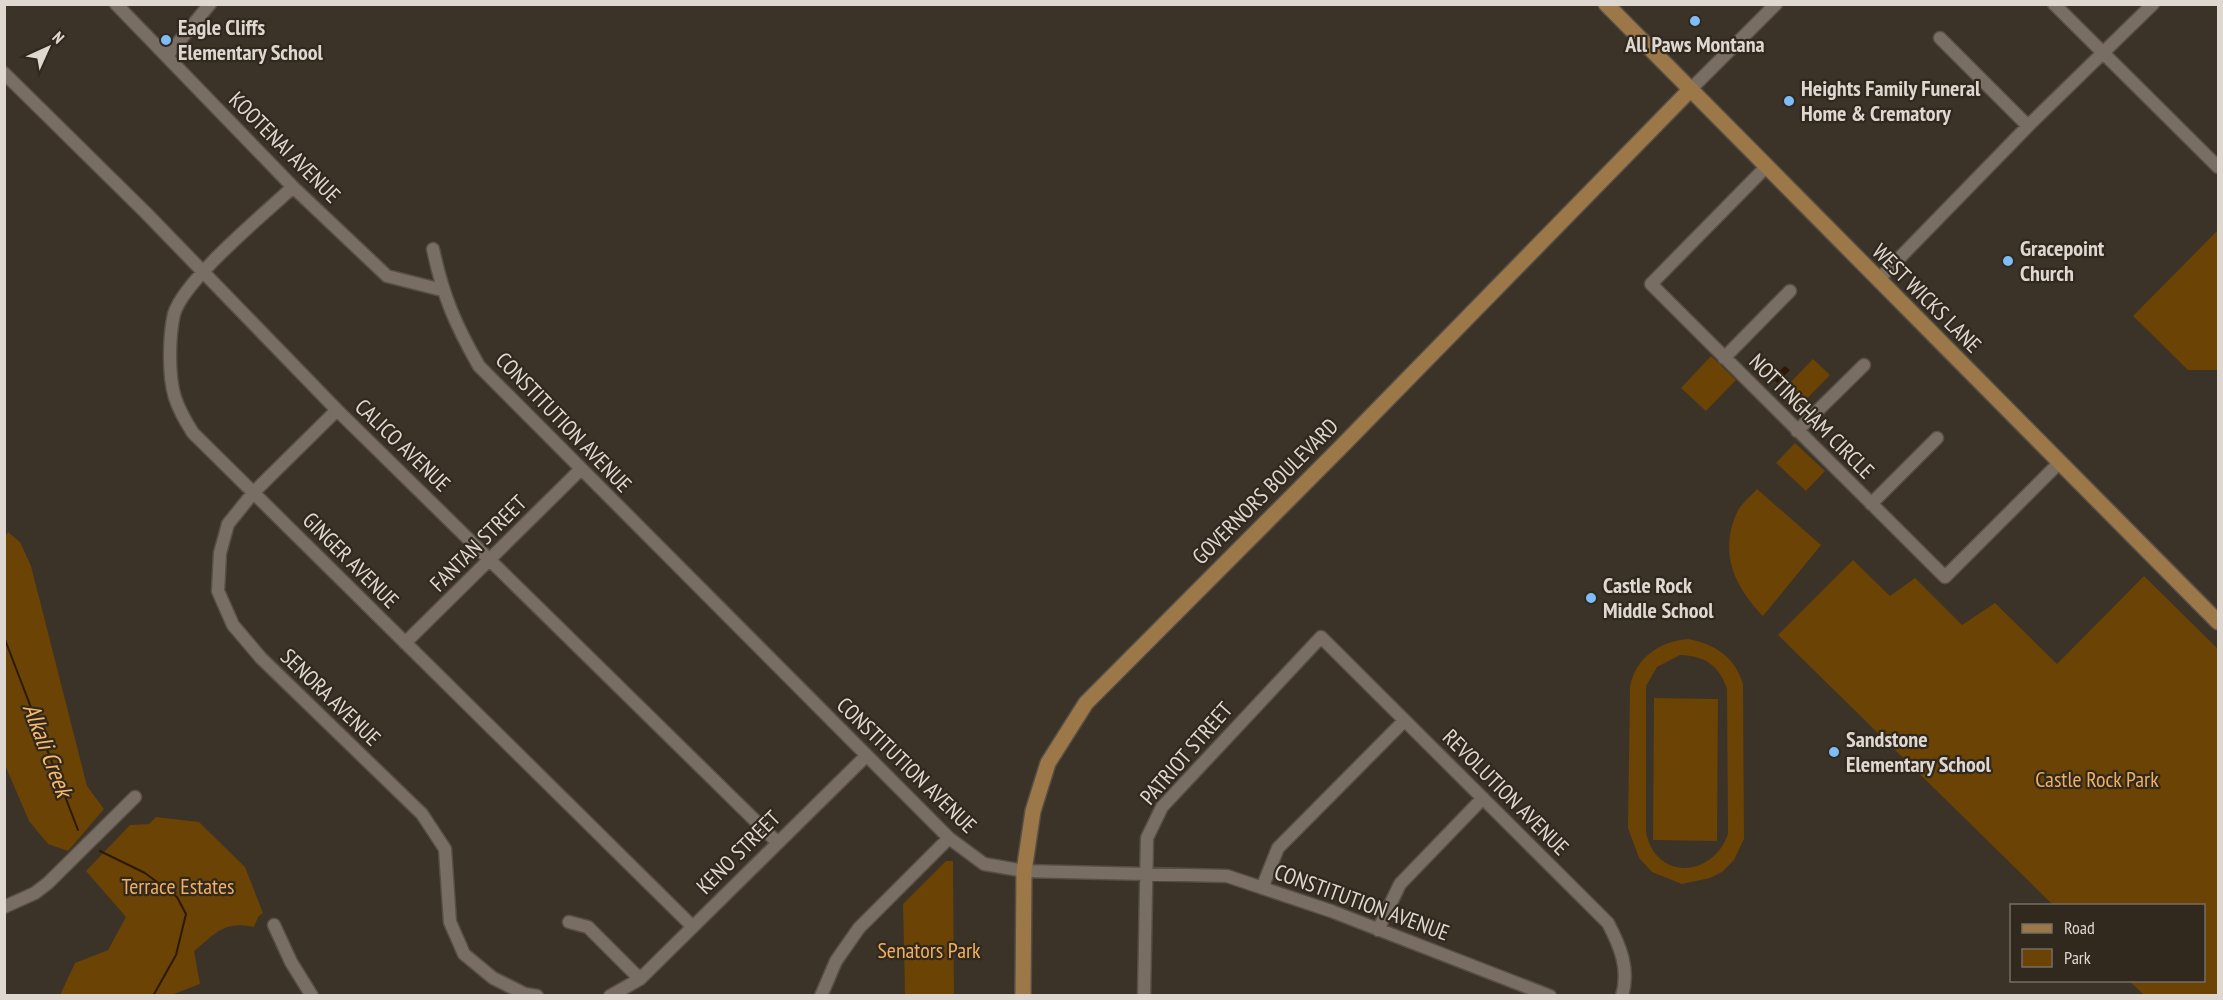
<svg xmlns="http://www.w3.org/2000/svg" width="2223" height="1000" viewBox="0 0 2223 1000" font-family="'PT Sans Narrow',sans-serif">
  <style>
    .green { fill: #6a4305; fill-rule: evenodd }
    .water { fill: #2e1900 }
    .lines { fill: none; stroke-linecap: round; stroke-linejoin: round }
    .stream { stroke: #2e1900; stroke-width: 2 }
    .minor-casing { stroke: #574f46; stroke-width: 15 }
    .major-casing { stroke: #574f46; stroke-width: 18 }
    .minor { stroke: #796e63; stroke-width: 12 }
    .major { stroke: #9c7848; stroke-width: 15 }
    .poi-dot { fill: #7ebdf9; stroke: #31281e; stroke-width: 2 }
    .labels { text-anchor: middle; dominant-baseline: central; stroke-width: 4.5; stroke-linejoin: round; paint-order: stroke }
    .poi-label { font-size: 22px; font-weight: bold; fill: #ded8d1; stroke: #31281e; text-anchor: start }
    .street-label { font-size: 22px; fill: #ded8d1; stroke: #31281e }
    .park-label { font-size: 22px; fill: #f0b060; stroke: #31281e }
    .water-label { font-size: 24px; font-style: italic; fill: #f9b969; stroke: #31281e }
  </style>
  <rect width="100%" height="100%" fill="#3b3228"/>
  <path class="green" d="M2218,230V370H2188L2133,316Z
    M1711,356L1736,380L1706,411L1681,388Z
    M1813,359L1830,375L1796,410L1779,394Z
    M1795,443L1825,471L1806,491L1776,463Z
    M1757,489L1821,545L1763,616C1734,586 1718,552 1738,510C1742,503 1751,496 1757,489Z
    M8,532L20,542L31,566L87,786L104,809L68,851L48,844L29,821L5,765L4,538Z
    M1853,560L1890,596L1915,578L1962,625L1995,603L2057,664L2144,576L2218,649V995H2144L2129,981L2204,980V906L2053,905L1778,635Z
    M1688,639C1715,644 1735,657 1743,684L1744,839L1734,860L1722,872L1710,878L1682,884L1652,872L1639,858L1628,828L1630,687C1635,658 1660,641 1688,639ZM1680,655C1705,656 1719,665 1727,689L1728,834C1712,879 1655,880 1646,832V686L1657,667Z
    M1654,698L1718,699L1717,841L1653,840Z
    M156,817L199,822L245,867L263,913L258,917L254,927C224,920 215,934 194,951L200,984L171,995H60L75,963L108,950L126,917L86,871L130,825L149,824Z
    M946,861H953L954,995H905L903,904Z"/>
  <path class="water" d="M1766,359L1779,371L1785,366L1790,370L1777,383L1760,366Z"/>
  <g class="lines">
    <path class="stream" d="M4,637L78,830
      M100,851L145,873L177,897L186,914L176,955L153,996"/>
    <defs>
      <path id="minor" d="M116,4L293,187L387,276L442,290
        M2054,4L2218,167
        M1940,38L2028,126
        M167,56L210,4
        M4,73L146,213L337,410L777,842
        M1689,91L1776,4
        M1766,167L1651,284L1945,577L2059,463
        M293,187C264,214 184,280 174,314C171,327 170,343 170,356C170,390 175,405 193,433L693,927
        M433,249C443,296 455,324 479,366L949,838L984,864L1024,871L1227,876L1331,911L1550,996
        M1878,280L2028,126L2153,4
        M1724,358L1790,291
        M337,410L253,493L228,524L220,553L218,591L233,625L261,658L422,814L445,849L450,922L464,954L493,978L525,994L537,996
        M1797,431L1864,365
        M1871,504L1937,438
        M405,643L580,470
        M1262,888L1278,848L1404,721
        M4,907L35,893L48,883L135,797
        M569,922L588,927L640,979
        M274,925L291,962L312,996
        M1378,930L1400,884L1483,798
        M610,996L640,979L866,756
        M821,996L836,961L859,928L949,838
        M1144,996L1147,838L1162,807L1321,637L1608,923C1620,946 1630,969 1622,996"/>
      <path id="major" d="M1606,4L2218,622
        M1023,996L1024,871L1033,811L1048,763L1086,703L1340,448L1689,91"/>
    </defs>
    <use href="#minor" class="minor-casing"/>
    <use href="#major" class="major-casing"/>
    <use href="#minor" class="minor"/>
    <use href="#major" class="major"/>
  </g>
  <g class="poi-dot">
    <circle cx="1695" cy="21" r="6"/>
    <circle cx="166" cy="40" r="6"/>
    <circle cx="1789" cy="101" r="6"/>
    <circle cx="2008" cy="261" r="6"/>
    <circle cx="1591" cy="598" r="6"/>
    <circle cx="1834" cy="752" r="6"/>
  </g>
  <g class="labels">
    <g class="poi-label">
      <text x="178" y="27">Eagle Cliffs<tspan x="178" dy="25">Elementary School</tspan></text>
      <text x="1695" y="44" text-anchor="middle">All Paws Montana</text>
      <text x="1801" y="88">Heights Family Funeral<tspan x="1801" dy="25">Home &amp; Crematory</tspan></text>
      <text x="2020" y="248">Gracepoint<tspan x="2020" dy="25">Church</tspan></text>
      <text x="1603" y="585">Castle Rock<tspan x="1603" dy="25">Middle School</tspan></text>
      <text x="1846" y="739">Sandstone<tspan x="1846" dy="25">Elementary School</tspan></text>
    </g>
    <g class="street-label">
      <text transform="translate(285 147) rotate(45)">KOOTENAI AVENUE</text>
      <text transform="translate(1927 298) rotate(45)">WEST WICKS LANE</text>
      <text transform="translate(1812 416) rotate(45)">NOTTINGHAM CIRCLE</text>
      <text transform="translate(564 422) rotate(46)">CONSTITUTION AVENUE</text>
      <text transform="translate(403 445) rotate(44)">CALICO AVENUE</text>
      <text transform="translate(1265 491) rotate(-45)">GOVERNORS BOULEVARD</text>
      <text transform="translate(478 543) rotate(-45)">FANTAN STREET</text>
      <text transform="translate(351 560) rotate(45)">GINGER AVENUE</text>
      <text transform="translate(331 697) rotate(44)">SENORA AVENUE</text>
      <text transform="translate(1186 753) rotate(-49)">PATRIOT STREET</text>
      <text transform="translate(907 765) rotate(44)">CONSTITUTION AVENUE</text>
      <text transform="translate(1506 792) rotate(45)">REVOLUTION AVENUE</text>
      <text transform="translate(738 852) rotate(-45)">KENO STREET</text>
      <text transform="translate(1362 902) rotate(20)">CONSTITUTION AVENUE</text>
    </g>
    <g class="park-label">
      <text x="2097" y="779">Castle Rock Park</text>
      <text x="178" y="886">Terrace Estates</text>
      <text x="929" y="950">Senators Park</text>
    </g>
    <g class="water-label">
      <text transform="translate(48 750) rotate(69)">Alkali Creek</text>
    </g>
  </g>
  <rect width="2223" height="1000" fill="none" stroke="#ded8d1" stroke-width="12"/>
  <rect x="2010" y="904" width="195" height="78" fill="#31281e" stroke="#766e66" stroke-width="1.5"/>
  <rect x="2022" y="924" width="30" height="9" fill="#9c7848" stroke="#766e66" stroke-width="1.5"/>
  <text x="2064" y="934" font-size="18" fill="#ded8d1">Road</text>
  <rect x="2022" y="949" width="30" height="18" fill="#6a4305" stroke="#766e66" stroke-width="1.5"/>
  <text x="2064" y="964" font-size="18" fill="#ded8d1">Park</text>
  <g transform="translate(48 48) rotate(45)" stroke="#31281e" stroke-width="4.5" paint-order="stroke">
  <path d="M0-4.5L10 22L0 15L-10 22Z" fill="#ded8d1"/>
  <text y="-9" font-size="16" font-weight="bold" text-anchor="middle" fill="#ded8d1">N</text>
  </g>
</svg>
